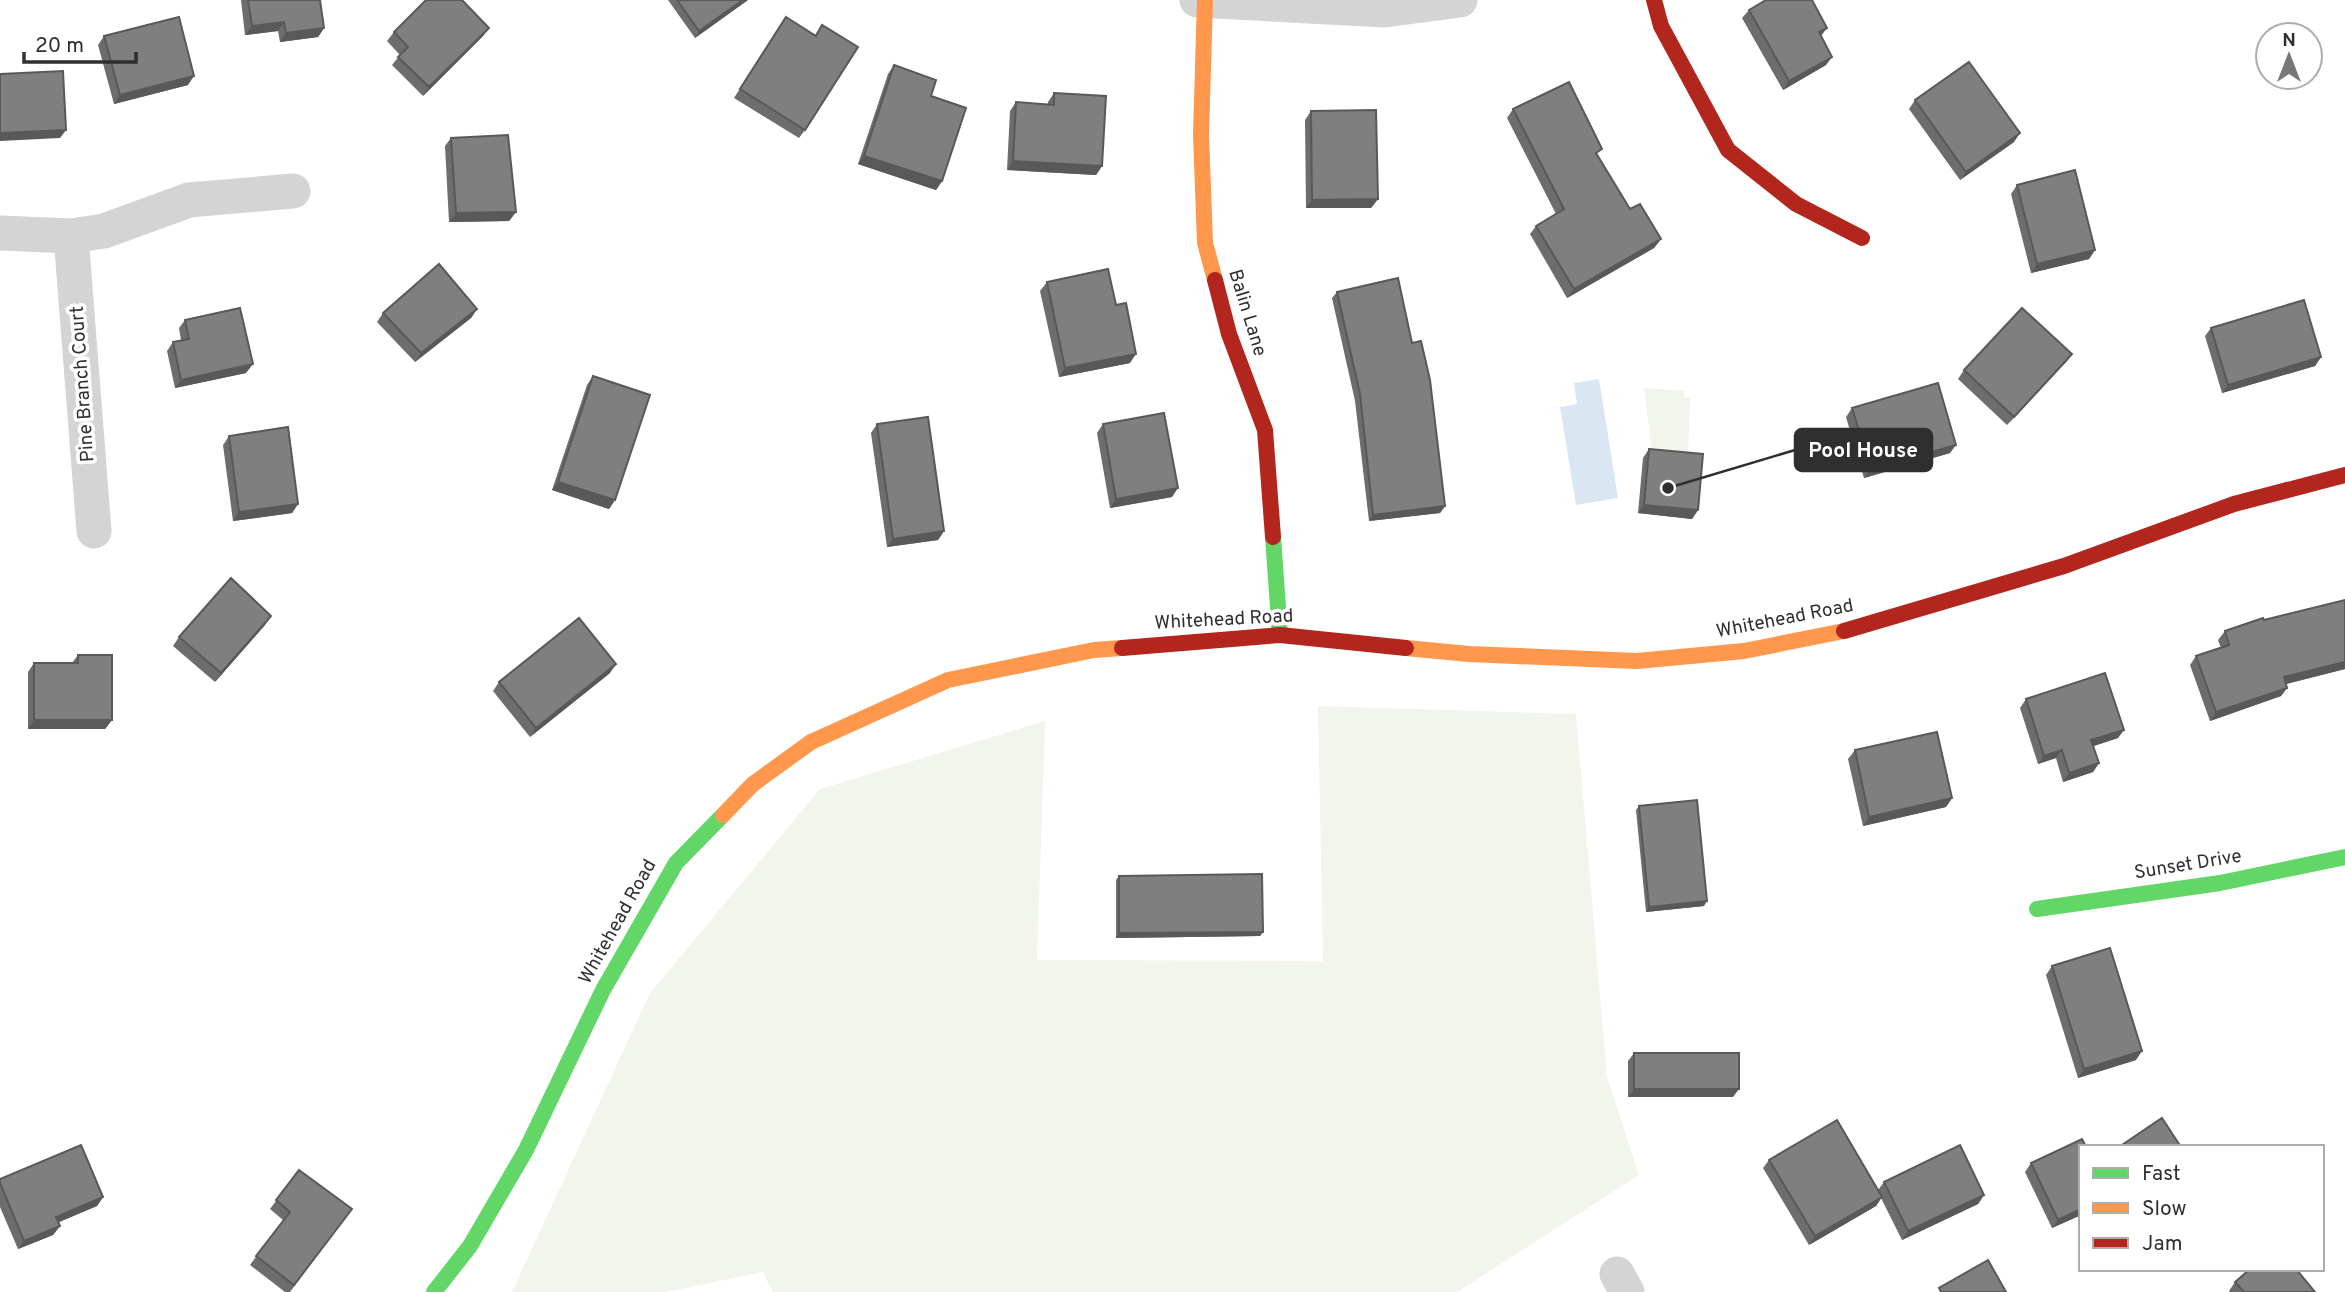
<svg xmlns="http://www.w3.org/2000/svg" width="2345" height="1292" viewBox="0 0 2345 1292" font-family="Overpass,sans-serif">
  <style>
    .green { fill: #f1f5ec }
    .water { fill: #dae7f2 }
    .lines { fill: none; stroke-linecap: round; stroke-linejoin: round }
    .street { stroke: #d4d4d4; stroke-width: 35 }
    .fast { stroke: #63d668; stroke-width: 16 }
    .slow { stroke: #ff974d; stroke-width: 16 }
    .jam { stroke: #b3261e; stroke-width: 16 }
    .wall { fill: #6d6d6d }
    .shaded-wall { fill: #595959 }
    .building { fill: #7f7f7f; stroke: #595959; stroke-width: 2 }
    .labels { text-anchor: middle; dominant-baseline: central; stroke-width: 7; stroke-linejoin: round; paint-order: stroke }
    .street-label { font-size: 19px; fill: #2f2f2f; stroke: #fff }
    .leader { fill: none; stroke: #2f2f2f; stroke-width: 2.5 }
    .callout-dot { fill: #2f2f2f; stroke: #fff; stroke-width: 2.5 }
    .callout { fill: #2f2f2f; stroke: #2f2f2f; stroke-width: 2.5 }
    .callout-label { font-size: 21px; text-anchor: middle; font-weight: bold; fill: #fff }
  </style>
  <rect width="100%" height="100%" fill="#fff"/>
  <path class="green" d="M1644,388L1684,391V397L1690,398L1688,455L1652,453Z
    M1318,706L1576,714L1607,1077L1639,1175L1457,1292H772L763,1272L666,1292H512L650,993L820,789L1045,721L1037,960L1323,961Z"/>
  <path class="water" d="M1599,379L1618,498L1576,505L1560,407L1577,404L1574,383Z"/>
  <g class="lines">
    <path class="street" d="M1197,0L1385,10L1460,0
      M0,233L71,236L104,231L189,200L293,191
      M71,236L94,531
      M1617,1274L1627,1292"/>
    <path class="fast" d="M1273,537L1280,635
      M2037,909L2220,883L2345,857
      M434,1292L470,1246L526,1150L603,990L676,863L723,815"/>
    <path class="slow" d="M1205,0L1201,135L1205,243L1215,280
      M1406,648L1469,654L1637,661L1744,651L1844,631
      M723,815L753,784L811,742L948,680L1094,650L1122,648"/>
    <path class="jam" d="M1654,0L1661,26L1728,150L1796,204L1862,238
      M1215,280L1229,334L1265,430L1273,537
      M1844,631L2064,566L2234,504L2345,475
      M1122,648L1280,635L1406,648"/>
  </g>
  <path class="wall" d="M241,0H320L324,28L318,37L280,42L278,31L245,35Z
    M668,0H748L695,38Z
    M1749,10L1821,36L1826,65L1783,90L1742,18Z
    M822,25L805,130L799,138L734,98L780,26L815,35Z
    M489,28L483,36L423,96L392,65L400,55L387,41L394,32Z
    M104,36L188,85L114,104L98,45Z
    M894,65L931,96L942,181L936,190L858,164L888,74Z
    M1054,93L1102,166L1096,175L1007,170L1010,111L1016,102L1048,104V102Z
    M1915,100L2014,142L1960,180L1909,109Z
    M1513,109L1598,156L1630,209L1661,239L1654,248L1567,298L1530,234L1536,226L1556,214L1507,118Z
    M1311,111L1378,199L1371,208H1306L1305,120Z
    M451,138L516,212L509,221L449,222L445,146Z
    M2017,185L2095,250L2089,259L2031,273L2011,194Z
    M1047,282L1130,363L1059,377L1040,291Z
    M1337,292L1445,506L1440,513L1369,521L1355,401L1332,298Z
    M477,309L471,318L415,362L377,322L383,313Z
    M185,320L246,373L175,388L167,351L173,342L181,340L179,328Z
    M2211,328L2321,357L2315,366L2222,393L2205,336Z
    M2072,354L2066,362L2007,425L1958,379L1964,370Z
    M593,376L615,500L609,509L552,490L587,385Z
    M1852,408L1950,453L1864,478L1846,417Z
    M877,424L944,531L938,540L887,547L871,433Z
    M1103,424L1172,497L1110,508L1097,433Z
    M229,436L298,504L292,513L233,521L223,445Z
    M1649,449L1698,510L1692,519L1638,513L1643,458Z
    M2345,600V669L2286,684L2287,688L2281,696L2210,721L2190,665L2196,656L2221,648L2218,640L2225,631L2264,620Z
    M265,625L215,682L173,646L179,637Z
    M78,655L112,720L105,729H28V672L34,663H72Z
    M610,673L530,737L493,691L499,682Z
    M2026,699L2118,738L2093,746L2099,763L2093,772L2063,782L2056,758L2038,764L2020,708Z
    M1855,750L1952,798L1946,807L1863,826L1848,759Z
    M1639,806L1704,906L1646,912L1636,810Z
    M1119,876L1263,932L1260,936L1116,938V880Z
    M2052,966L2136,1060L2078,1078L2046,975Z
    M1634,1053L1733,1097H1628V1061Z
    M1769,1160L1878,1190L1884,1182L1984,1195L1978,1204L1902,1240L1881,1198L1876,1206L1809,1245L1763,1168Z
    M2031,1163L2081,1215L2052,1228L2025,1172Z
    M299,1170L352,1209L290,1292H285L250,1265L283,1220L270,1209Z
    M0,1179L103,1197L97,1206L58,1222L60,1226L53,1235L18,1249L0,1207Z
    M2235,1282L2315,1292H2230L2229,1291Z"/>
  <path class="shaded-wall" d="M743,0H748L695,38L699,31Z
    M284,22L278,31L245,35L252,26Z
    M324,28L318,37L280,42L286,33Z
    M489,28L483,36L423,96L429,87Z
    M1827,28L1821,36L1819,32Z
    M1832,57L1826,65L1783,90L1789,81Z
    M194,76L188,85L114,104L120,95Z
    M66,130L60,138L0,141V133Z
    M2020,133L2014,142L1960,180L1966,172Z
    M864,156L942,181L936,190L858,164Z
    M1013,161L1102,166L1096,175L1007,170Z
    M1378,199L1371,208H1306L1312,200Z
    M516,212L509,221L449,222L456,213Z
    M1661,239L1654,248L1567,298L1574,289Z
    M2095,250L2089,259L2031,273L2037,264Z
    M477,309L471,318L415,362L421,353Z
    M1136,354L1130,363L1059,377L1065,368Z
    M2072,354L2066,362L2007,425L2014,417Z
    M2321,357L2315,366L2222,393L2228,385Z
    M253,364L246,373L175,388L181,380Z
    M1956,445L1950,453L1864,478L1871,469Z
    M558,482L615,500L609,509L552,490Z
    M1178,488L1172,497L1110,508L1116,499Z
    M298,504L292,513L233,521L239,512Z
    M1644,505L1698,510L1692,519L1638,513Z
    M1445,506L1440,513L1369,521L1373,515Z
    M944,531L938,540L887,547L893,539Z
    M271,616L265,625L215,682L221,673Z
    M2345,662V669L2278,686L2284,677Z
    M616,664L610,673L530,737L536,728Z
    M2287,688L2281,696L2210,721L2216,712Z
    M34,720H112L105,729H28Z
    M2124,730L2118,738L2085,749L2091,740Z
    M2062,750L2056,758L2038,764L2044,756Z
    M2099,763L2093,772L2063,782L2069,773Z
    M1952,798L1946,807L1863,826L1869,817Z
    M1707,901L1704,906L1646,912L1649,907Z
    M1263,932L1260,936L1116,938L1119,933Z
    M2142,1051L2136,1060L2078,1078L2084,1069Z
    M1634,1089H1739L1733,1097H1628Z
    M1984,1195L1978,1204L1902,1240L1908,1231Z
    M103,1197L97,1206L50,1226L56,1217Z
    M1882,1197L1876,1206L1809,1245L1815,1236Z
    M2081,1209V1215L2052,1228L2058,1220Z
    M60,1226L53,1235L18,1249L24,1241Z"/>
  <path class="building" d="M248,0H320L324,28L286,33L284,22L252,26Z
    M426,0H462L489,28L429,87L398,57L408,47L394,32Z
    M677,0H743L699,31Z
    M1766,0H1812L1827,28L1819,32L1832,57L1789,81L1749,10Z
    M179,17L194,76L120,95L104,36Z
    M786,17L816,36L822,25L858,47L805,130L740,89Z
    M1969,62L2020,133L1966,172L1915,100Z
    M894,65L936,80L931,96L966,108L942,181L864,156Z
    M63,71L66,130L0,133V74Z
    M1569,82L1602,149L1596,153L1630,209L1640,204L1661,239L1574,289L1536,226L1564,209L1513,109Z
    M1054,93L1106,96L1102,166L1013,161L1016,102L1054,105Z
    M1376,110L1378,199L1312,200L1311,111Z
    M508,135L516,212L456,213L451,138Z
    M2075,170L2095,250L2037,264L2017,185Z
    M439,264L477,309L421,353L383,313Z
    M1108,269L1116,305L1126,303L1136,354L1065,368L1047,282Z
    M1398,278L1412,343L1421,341L1430,380L1445,506L1373,515L1360,394L1337,292Z
    M2304,300L2321,357L2228,385L2211,328Z
    M240,308L253,364L181,380L173,342L189,339L185,320Z
    M2022,308L2072,354L2014,417L1964,370Z
    M593,376L650,395L615,500L558,482Z
    M1938,383L1956,445L1871,469L1852,408Z
    M1164,413L1178,488L1116,499L1103,424Z
    M928,417L944,531L893,539L877,424Z
    M288,427L298,504L239,512L229,436Z
    M1649,449L1703,454L1698,510L1644,505Z
    M231,578L271,616L221,673L179,637Z
    M2345,600V662L2284,677L2287,688L2216,712L2196,656L2229,645L2225,631L2263,618L2264,620Z
    M579,618L616,664L536,728L499,682Z
    M78,655H112V720H34V663H78Z
    M2105,673L2124,730L2091,740L2099,763L2069,773L2062,750L2044,756L2026,699Z
    M1937,732L1952,798L1869,817L1855,750Z
    M1697,800L1707,901L1649,907L1639,806Z
    M1262,874L1263,932L1119,933V876Z
    M2110,948L2142,1051L2084,1069L2052,966Z
    M1634,1053H1739V1089H1634Z
    M2162,1118L2181,1147H2119Z
    M1837,1120L1882,1197L1815,1236L1769,1160Z
    M2082,1139L2086,1147H2081V1209L2058,1220L2031,1163Z
    M81,1145L103,1197L56,1217L60,1226L24,1241L0,1183V1179Z
    M1960,1145L1984,1195L1908,1231L1884,1182Z
    M299,1170L352,1209L294,1285L256,1256L290,1212L276,1200Z
    M1988,1260L2006,1292H1941L1939,1288Z
    M2250,1269H2296L2315,1292H2244L2235,1282Z"/>
  <g class="labels">
    <g class="street-label">
      <text transform="translate(1247 313) rotate(73)">Balin Lane</text>
      <text transform="translate(83 384) rotate(-94)">Pine Branch Court</text>
      <text transform="translate(1785 619) rotate(-11)">Whitehead Road</text>
      <text transform="translate(1224 620) rotate(-3)">Whitehead Road</text>
      <text transform="translate(2188 865) rotate(-9)">Sunset Drive</text>
      <text transform="translate(618 922) rotate(-61)">Whitehead Road</text>
    </g>
  </g>
  <path class="leader" d="M1668 488L1795 450"/>
  <circle class="callout-dot" cx="1668" cy="488" r="7"/>
  <rect class="callout" x="1795" y="429" width="137" height="42" rx="7"/>
  <g class="callout-label">
    <text x="1863" y="457">Pool House</text>
  </g>
  <rect x="2079" y="1145" width="245" height="126" fill="#ffffff" stroke="#acacac" stroke-width="2"/>
  <rect x="2093" y="1168" width="35" height="10" fill="#63d668" stroke="#acacac" stroke-width="2"/>
  <text x="2142" y="1180" font-size="21" fill="#2f2f2f">Fast</text>
  <rect x="2093" y="1203" width="35" height="10" fill="#ff974d" stroke="#acacac" stroke-width="2"/>
  <text x="2142" y="1215" font-size="21" fill="#2f2f2f">Slow</text>
  <rect x="2093" y="1238" width="35" height="10" fill="#b3261e" stroke="#acacac" stroke-width="2"/>
  <text x="2142" y="1250" font-size="21" fill="#2f2f2f">Jam</text>
  <g transform="translate(2289 56)"><circle r="33" fill="#ffffff" stroke="#acacac" stroke-width="2"/>
  <path d="M0-5L12 26L0 18L-12 26Z" fill="#787878"/>
  <text y="-10" font-size="19" font-weight="bold" text-anchor="middle" fill="#2f2f2f">N</text>
  </g>
  <path d="M24 52v10h112v-10" fill="none" stroke="#2f2f2f" stroke-width="3.5"/>
  <text x="35" y="52" font-size="21" fill="#2f2f2f" stroke="#ffffff" stroke-width="5" paint-order="stroke">20 m</text>
</svg>
